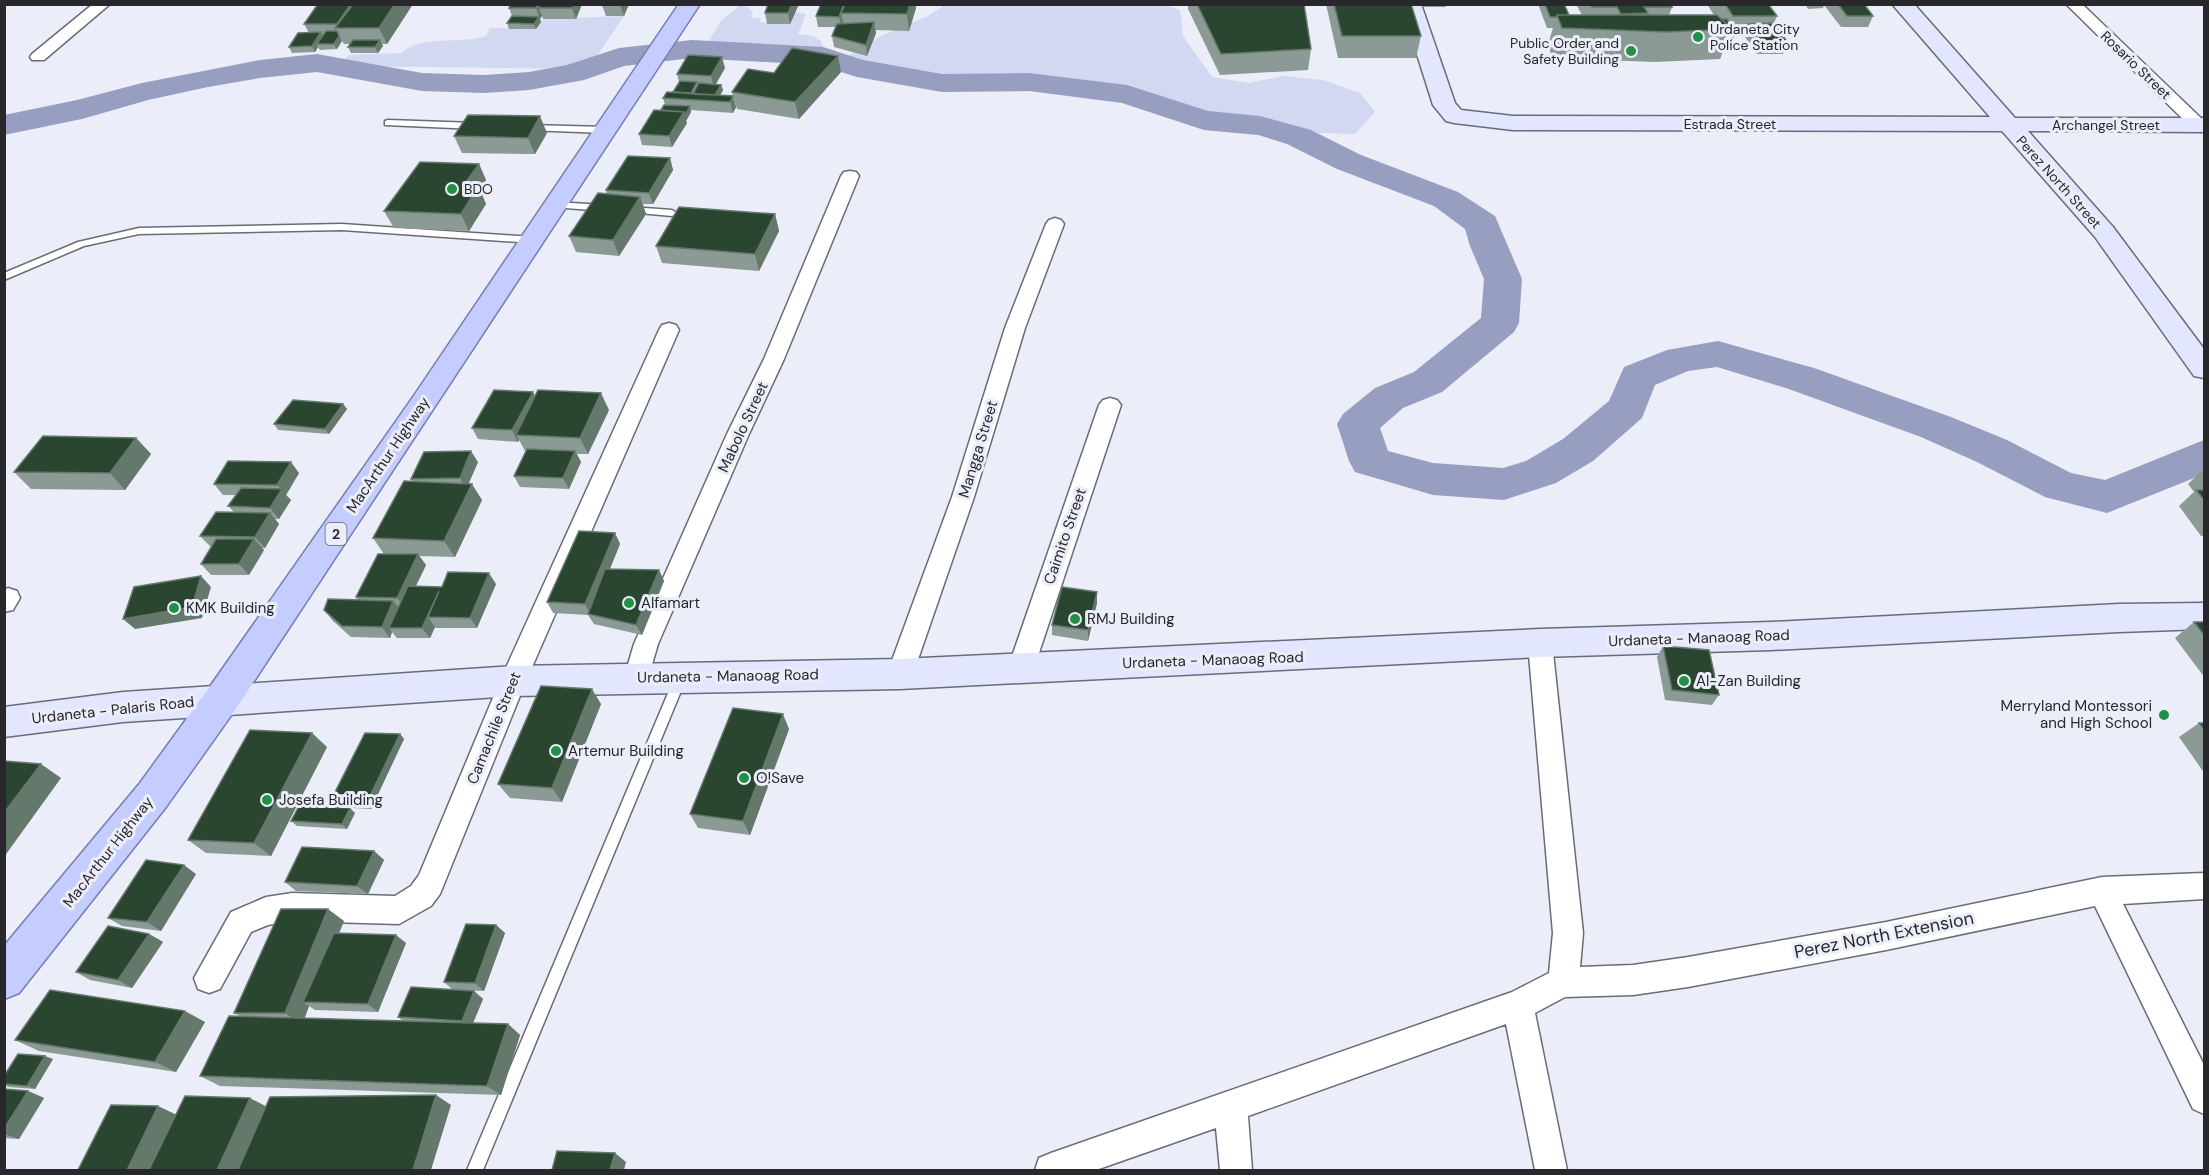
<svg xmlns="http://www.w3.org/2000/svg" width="2209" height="1175" viewBox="0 0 2209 1175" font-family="'DM Sans',sans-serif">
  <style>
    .green { fill: #d2d8f2 }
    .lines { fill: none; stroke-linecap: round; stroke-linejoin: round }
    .river { fill: #979ec0; fill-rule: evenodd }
    .lane-casing { stroke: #696c76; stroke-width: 3 }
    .street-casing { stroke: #696c76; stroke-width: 3 }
    .secondary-casing { stroke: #696c76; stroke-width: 3 }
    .primary-casing { stroke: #747db4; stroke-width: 3 }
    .lane { fill: #fff; fill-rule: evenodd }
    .street { fill: #fff; fill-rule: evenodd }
    .secondary { fill: #e2e6fe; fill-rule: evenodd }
    .primary { fill: #c4cdfe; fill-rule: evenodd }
    .wall { fill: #8b9a94 }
    .shaded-wall { fill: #65786c }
    .building { fill: #2b4630; stroke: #65786c; stroke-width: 1.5 }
    .poi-dot { fill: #228f47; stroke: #ebedf9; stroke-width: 2 }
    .labels { text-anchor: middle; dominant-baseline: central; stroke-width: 6; stroke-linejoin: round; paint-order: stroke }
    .far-poi-label { font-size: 14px; fill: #27272c; stroke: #ebedf9; text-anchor: start }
    .far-street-label { font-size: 14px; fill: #27272c; stroke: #ebedf9 }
    .shield { fill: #ebedf9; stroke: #62626a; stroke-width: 1.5 }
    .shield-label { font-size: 14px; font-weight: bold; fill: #27272c }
    .street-label { font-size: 15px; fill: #27272c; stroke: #ebedf9 }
    .poi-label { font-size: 15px; fill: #27272c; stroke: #ebedf9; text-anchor: start }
    .near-street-label { font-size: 18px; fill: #27272c; stroke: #ebedf9 }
  </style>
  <rect width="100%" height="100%" fill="#ebedf9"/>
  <path class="green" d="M741,4L749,8L753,13L751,18H761L759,22L781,23L787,10L806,14L798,34L812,36L821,41L825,53L705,47L721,21Z
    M945,5H1166L1180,10L1183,36L1212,77L1249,83L1283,76L1323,80L1360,93L1375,112L1355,134L1318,133L1193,113L1145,95L1065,84L1016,80L998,82H958L922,77L845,58L883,35L928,16Z
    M624,16L588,69L337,66L349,55L402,53C417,35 464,44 486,36L490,28L536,29L543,19Z"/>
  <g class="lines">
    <path class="river" d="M692,40L823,47L863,60L942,74L1029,73L1127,85L1208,111L1260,116L1311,130L1361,155L1458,192L1495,216L1522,279L1519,323L1514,332L1442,392L1403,408L1380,428L1388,451L1433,463L1503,468L1526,461L1563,439L1609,401L1624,367L1667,350L1718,341L1814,368L1951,417L2007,440L2071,473L2105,480L2204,440V474L2107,513L2045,497L1977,462L1921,437L1786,388L1717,367L1688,371L1655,385L1642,418L1593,461L1556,483L1504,500L1433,495L1355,472L1349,461L1337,424L1343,414L1375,388L1414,372L1481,318L1484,279L1470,246L1465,229L1434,206L1337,169L1287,144L1258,135L1204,130L1122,103L1029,91L942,92L857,77L819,65L692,58L624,66L584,80L529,90L484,93L422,91L317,72L260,78L208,87L148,100L82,119L4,135V115L77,100L142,83L260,60L317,54L422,73L484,75L529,72L567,65L619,48Z"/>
    <defs>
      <path id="lane" d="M388,120L476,123L480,126L476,129L385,125V121Z
        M529,125L606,127L610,130L606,133L526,130L525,128Z
        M555,202L605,205L610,208L605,211L552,207L550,205Z
        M631,207L672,210L677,213L672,216L628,212V208Z
        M342,224L532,237L537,240L532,243L342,230L139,234L84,246L4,280V273L78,242L139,228Z
        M680,674L684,675L686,679L483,1170H467L674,679L676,675Z"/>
      <path id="street" d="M93,4H110L44,60H32L30,57L32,54Z
        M2066,4H2082L2204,121V129H2193Z
        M850,171L856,172L859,176L784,359L749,434L658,644L646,685L637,689L628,685L624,678L634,644L727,434L764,359L841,176L844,172Z
        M1055,218L1061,220L1064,224L1025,328L974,497L913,674L909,681L900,685L891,681L887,674L952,497L1005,328L1046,224L1049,220Z
        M669,323L676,325L679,330L526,681L440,894L431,906L399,924L292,921L268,925L251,932L220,989L209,993L198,989L194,978L231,912L266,897L292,893L395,896L411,886L419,875L500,681L659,330L662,325Z
        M1110,398L1117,400L1121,405L1034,668L1030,675L1021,678L1012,675L1008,668L1099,405L1103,400Z
        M8,588L17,591L20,598L13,610L4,612V590Z
        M1540,633L1549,636L1552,643L1583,933L1580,967L1633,965L1688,957L1886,922L2102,877L2204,873V899L2123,904L2204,1065V1114L2193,1109L2095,906L1886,950L1688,987L1633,995L1565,997L1535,1013L1567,1170H1535L1506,1024L1248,1116L1252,1170H1220L1216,1128L1096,1170H1035L1039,1158L1051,1153L1512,992L1549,973L1553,933L1528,643L1531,636Z"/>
      <path id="secondary" d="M1401,4H1421L1455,103L1461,110L1513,116L1990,117L1892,4H1914L2015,118H2204V132L2028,131L2113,227L2204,349V378L2194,376L2095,237L2002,131L1513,130L1454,123L1446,121L1433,105Z
        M2204,603V629L2119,632L1771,650L1540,657L900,689L513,696L123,722L4,737V707L123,692L513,666L900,659L1540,629L1771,622L2119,604Z"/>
      <path id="primary" d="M679,4H700L235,710L166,807L19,993L4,999V946L140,783L209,688L413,397Z"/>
    </defs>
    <use href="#lane" class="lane-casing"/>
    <use href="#street" class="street-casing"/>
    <use href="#secondary" class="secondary-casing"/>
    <use href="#primary" class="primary-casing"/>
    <use href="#lane" class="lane"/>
    <use href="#street" class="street"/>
    <use href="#secondary" class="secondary"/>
    <use href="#primary" class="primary"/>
  </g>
  <path class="wall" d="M413,4L387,44H382L383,46L378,53H351L348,47L350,44H344L342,41L337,49L320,50L318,47L315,52L292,53L289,47L309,33L304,24Z
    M511,4H582L576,19H543L542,16L540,19L541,22L536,29H509L507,23L512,16L509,8Z
    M629,4L624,16H606L602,5Z
    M799,4L790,24H767L765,13Z
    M821,4H915L916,8L909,31L875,30L876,33L867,56L834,47L832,36L835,27H818L816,16Z
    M1188,4H1304L1311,49L1308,70L1220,75L1188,9Z
    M1326,4H1411L1421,36L1416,58H1338Z
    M1423,4H1446V7H1424Z
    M1538,4H1564L1569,15H1582L1576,4H1670L1672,7L1669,15H1714L1707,4H1768L1777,16L1774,23L1788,43L1783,54H1757L1743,34L1744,32H1736L1731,44H1726L1720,59L1655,62L1552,58L1548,44L1553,28H1547Z
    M1805,4H1864L1873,16L1868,27H1841L1824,5L1823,8L1808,9Z
    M725,68L716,84L721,85L723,90L720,95L733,96L736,107L733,113L691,110V112L686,121L687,123L672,147L642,145L639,134L665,105L663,98L673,92L679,82L677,74Z
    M841,72L799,119L737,109L732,92Z
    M547,133L535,154L462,153L454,136Z
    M670,158L673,170L653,204H643L646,214L619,256L576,252L569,236L607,194L606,190Z
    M479,164L486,180L480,190L486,204L469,231L394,228L384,211Z
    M775,214L779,231L759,271L662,263L656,246Z
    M535,397L609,410L588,454H577L581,462L569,489L520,487L514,476L526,451H525L519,440L518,442L478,439L472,428Z
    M343,404L347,409L329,434L278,430L274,424Z
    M136,438L151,454L125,490L31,489L14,472Z
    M478,462L469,483L482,500L455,557L419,556L426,565L416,586L442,587L496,584L477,628H436L435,627L430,638H397L392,632L390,638L351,637L333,621L324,610L358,600L356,597L384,554L373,538L413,482L411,479Z
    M2205,468V536H2201L2179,506L2194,492L2188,484Z
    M299,473L286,495L291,500L279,519H275L279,524L265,548H262L264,550L249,575H211L201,564L211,547L200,536L234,512L228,506L236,495H223L214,484Z
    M615,533L620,544L610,569L659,570L664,581L642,635L594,624L588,615L553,613L547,602Z
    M1097,592V603L1088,641L1052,635V625Z
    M2194,622H2205V678L2175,638Z
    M1663,646L1719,695L1712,705L1665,700L1657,657Z
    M601,704L562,802L510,798L498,784Z
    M2199,723H2205V774L2179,737Z
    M789,729L750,835L698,828L690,814Z
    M400,734L404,739L371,809L335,807L330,802Z
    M327,747L271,856L206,853L188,840Z
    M355,813L347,829L297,826L291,821Z
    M374,851L384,860L368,894L296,891L285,882Z
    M196,874L161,931L122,926L108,918Z
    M344,921L339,933L406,943L378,1012L315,1010L309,1006L305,1018L403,1021L398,1017L453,990L444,982L496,925L505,933L484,991L459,990L474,991L483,999L473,1023L508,1024L520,1035L501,1095L220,1086L200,1076L240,1016L234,1013Z
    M149,934L163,942L132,988L90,980L76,972Z
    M205,1022L176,1072L39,1051L15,1040Z
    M53,1059L35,1089L8,1087L4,1085V1076Z
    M4,1089L28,1091L44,1098L19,1139L4,1138Z"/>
  <path class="shaded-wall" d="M351,4H359L340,28L337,24Z
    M395,4H413L387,44L379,28Z
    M538,4H547L539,8L542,16L540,19L541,22L536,29L534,24L539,17L536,8Z
    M574,4H582L576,19L572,8Z
    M621,4H629L624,16L620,5Z
    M792,4H799L790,24L788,13Z
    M844,4L841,13L843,22L841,27L839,17Z
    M910,4H915L916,8L909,31L907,14Z
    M874,22L876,33L867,56L866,45Z
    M321,32L324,38L317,44L318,47L315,52L312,46Z
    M339,36L342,41L337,49L334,44Z
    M380,40L383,46L378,53L375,47Z
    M838,56L841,72L799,119L795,102Z
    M722,57L725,68L714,87L711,76Z
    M721,85L723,90L717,101L715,95Z
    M733,96L736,107L733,113L730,102Z
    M690,106L691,112L686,121L687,123L672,147L669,136L684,112Z
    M540,116L547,133L535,154L528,138Z
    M670,158L673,170L653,204L649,193Z
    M479,164L486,180L480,190L486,204L469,231L461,214L463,186Z
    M640,197L646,214L619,256L613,240Z
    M775,214L779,231L759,271L755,254Z
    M533,392L539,403L516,435L519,440L518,442L512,430Z
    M601,393L609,410L588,454L580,438Z
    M343,404L347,409L329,434L325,429Z
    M136,438L151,454L125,490L110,473Z
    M471,451L478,462L466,489L460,478Z
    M575,451L581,462L569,489L563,478Z
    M291,462L299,473L286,495L291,500L279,519L270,508L282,490L277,485Z
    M472,484L482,500L455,557L444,541Z
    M270,513L279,524L265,548L255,537Z
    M615,533L620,544L591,615L585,604Z
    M254,539L264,550L249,575L239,564Z
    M418,554L426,565L405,608L397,598Z
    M659,570L664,581L642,635L636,625Z
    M489,573L496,584L477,628L470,618Z
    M201,576L211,587L202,618L135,629L123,619Z
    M439,591L428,617L435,627L430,638L422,628Z
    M1097,592V603L1088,641V630Z
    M393,601L402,611L389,628L392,632L390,638L382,627Z
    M592,689L601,704L562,802L552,788Z
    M783,714L789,729L750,835L743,821Z
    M312,733L327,747L271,856L254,843Z
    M400,734L404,739L371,809L366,804Z
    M41,764L61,778L4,857V813Z
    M350,808L355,813L347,829L342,824Z
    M374,851L384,860L368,894L357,886Z
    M184,865L196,874L161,931L147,922Z
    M328,909L344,921L311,1002H303L309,1006L302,1024L285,1013Z
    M496,925L505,933L484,991L475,983Z
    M149,934L163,942L132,988L118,980Z
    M396,935L406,943L378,1012L368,1004Z
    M474,991L483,999L471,1028L462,1021Z
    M185,1011L205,1022L176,1072L155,1062Z
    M508,1024L520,1035L501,1095L487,1086Z
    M45,1056L53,1059L35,1089L27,1086Z
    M28,1091L44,1098L19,1139L4,1134V1129Z
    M436,1095L451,1105L431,1170H413Z
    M250,1098L269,1108L241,1170H217Z
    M158,1106L179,1116L153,1170H127Z
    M615,1153L626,1162L624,1170H610Z"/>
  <path class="building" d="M318,4H351L337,24H304Z
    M353,4H395L379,28H335Z
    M511,4H538L536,8H509Z
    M541,4H574L572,8H539Z
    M603,4H621L602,5Z
    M768,4H792L788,13H765Z
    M821,4H844L839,17L816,16Z
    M845,4H910L907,14L841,13Z
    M1197,4H1304L1311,49L1221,54Z
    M1334,4H1411L1421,36H1342Z
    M1545,4H1564L1569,15H1557V17H1550Z
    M1590,4H1670L1672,7H1644L1648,13L1621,14L1617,7H1592Z
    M1725,4H1768L1777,16H1733Z
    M1838,4H1864L1873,16H1847Z
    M1557,15H1717L1732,29L1667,32L1562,28Z
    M512,16L539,17L534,24L507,23Z
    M1721,19H1727L1736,33H1731L1732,29Z
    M874,22L866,45L832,36L837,24Z
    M1774,23L1788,43H1762L1748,24Z
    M326,31H337L339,36L334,44H317Z
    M321,32L312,46L289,47L298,33Z
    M353,40H380L375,47H348Z
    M792,48L838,56L795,102L732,92L748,69L774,73Z
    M688,55L722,57L711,76L677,74Z
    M680,81L697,82L691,93L673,92Z
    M699,83L721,85L715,95L693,94Z
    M667,92L733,96L730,102L663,98Z
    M664,105L690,106L685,115L684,112L661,110Z
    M654,110L684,112L669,136L639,134Z
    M468,115L540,116L528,138L454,136Z
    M628,156L670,158L649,193L606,190Z
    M420,162L479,164L463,186L478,187L461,214L384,211Z
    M598,193L640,197L613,240L569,236Z
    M679,207L775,214L755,254L656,246Z
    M494,390L533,392L512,430L472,428Z
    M538,390L601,393L580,438L516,435Z
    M293,400L343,404L325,429L274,424Z
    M43,436L136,438L110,473L14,472Z
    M527,449L575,451L563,478L514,476Z
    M471,451L460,478L411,479L424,452Z
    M228,461L291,462L277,485L214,484Z
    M404,481L472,484L444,541L373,538Z
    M241,488L282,489L270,508L228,506Z
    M2196,490H2205V501Z
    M216,512L270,513L255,537L200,536Z
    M579,531L615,533L585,604L547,602Z
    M216,539H254L239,564H201Z
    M378,554H418L397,598L356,597Z
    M605,569L659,570L636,625L588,614Z
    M448,572L489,573L470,618L428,617L439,591L422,628H389L408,586L442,587Z
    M201,576L192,607L123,619L134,587Z
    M1062,587L1097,592L1088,630L1052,625Z
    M328,599L393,601L382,627L342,626L324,610Z
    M2194,622H2205V636Z
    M1663,646L1709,650L1719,695L1672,690Z
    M541,686L592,689L552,788L498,784Z
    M733,708L783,714L743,821L690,814Z
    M2199,723H2205V730Z
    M250,730L312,733L254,843L188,840Z
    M365,733L400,734L366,804L330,802Z
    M4,761L41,764L4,813Z
    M299,806L350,808L342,824L291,821Z
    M302,847L374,851L357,886L285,882Z
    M146,860L184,865L147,922L108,918Z
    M281,909H328L285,1013H234Z
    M466,924L496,925L475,983L444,982Z
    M108,926L149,934L118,980L76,972Z
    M334,933L396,935L368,1004L303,1002Z
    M411,987L474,991L462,1021L398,1017Z
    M50,990L185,1011L155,1062L15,1040Z
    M229,1016L508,1024L487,1086L200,1076Z
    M18,1054L45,1056L27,1086L4,1084V1076Z
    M4,1089L28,1091L4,1129Z
    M436,1095L413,1170H238L270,1097Z
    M185,1096L250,1098L217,1170H149Z
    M111,1105L158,1106L127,1170H78Z
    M557,1151L615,1153L610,1170H552Z"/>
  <g class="poi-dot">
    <circle cx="1698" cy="37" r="6"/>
    <circle cx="1631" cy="51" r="6"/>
    <circle cx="452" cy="189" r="6"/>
    <circle cx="629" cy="603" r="6"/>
    <circle cx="174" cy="608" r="6"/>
    <circle cx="1075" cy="619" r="6"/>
    <circle cx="1684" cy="681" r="6"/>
    <circle cx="2164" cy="715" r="6"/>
    <circle cx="556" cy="751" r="6"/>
    <circle cx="744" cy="778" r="6"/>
    <circle cx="267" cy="800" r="6"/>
  </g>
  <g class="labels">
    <g class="far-poi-label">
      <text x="1710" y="29">Urdaneta City<tspan x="1710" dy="16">Police Station</tspan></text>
      <text x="1619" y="43" text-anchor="end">Public Order and<tspan x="1619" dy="16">Safety Building</tspan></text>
      <text x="464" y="189">BDO</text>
    </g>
    <g class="far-street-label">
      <text transform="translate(2136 65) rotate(44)">Rosario Street</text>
      <text x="1730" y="124">Estrada Street</text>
      <text x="2106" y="125">Archangel Street</text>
      <text transform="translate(2059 182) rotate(48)">Perez North Street</text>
    </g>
    <rect class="shield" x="325.5" y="523" width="21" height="22" rx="4.5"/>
    <g class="shield-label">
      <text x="336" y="534">2</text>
    </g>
    <g class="street-label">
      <text transform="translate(743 427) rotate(-65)">Mabolo Street</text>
      <text transform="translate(978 449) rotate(-73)">Mangga Street</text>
      <text transform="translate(388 455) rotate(-56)">MacArthur Highway</text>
      <text transform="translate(1065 536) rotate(-71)">Caimito Street</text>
      <text transform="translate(1699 638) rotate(-2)">Urdaneta - Manaoag Road</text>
      <text transform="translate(1213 660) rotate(-2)">Urdaneta - Manaoag Road</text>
      <text transform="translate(728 676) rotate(-1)">Urdaneta - Manaoag Road</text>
      <text transform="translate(113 710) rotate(-6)">Urdaneta - Palaris Road</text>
      <text transform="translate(494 728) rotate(-68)">Camachile Street</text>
      <text transform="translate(108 852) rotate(-52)">MacArthur Highway</text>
    </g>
    <g class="poi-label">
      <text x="641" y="603">Alfamart</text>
      <text x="186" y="608">KMK Building</text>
      <text x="1087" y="619">RMJ Building</text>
      <text x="1696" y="681">Al-Zan Building</text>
      <text x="2152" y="706" text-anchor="end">Merryland Montessori<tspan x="2152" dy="17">and High School</tspan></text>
      <text x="568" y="751">Artemur Building</text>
      <text x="756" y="778">O!Save</text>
      <text x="279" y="800">Josefa Building</text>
    </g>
    <g class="near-street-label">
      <text transform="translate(1884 935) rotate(-11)">Perez North Extension</text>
    </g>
  </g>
  <rect width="2209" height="1175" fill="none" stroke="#27272c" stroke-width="12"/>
</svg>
